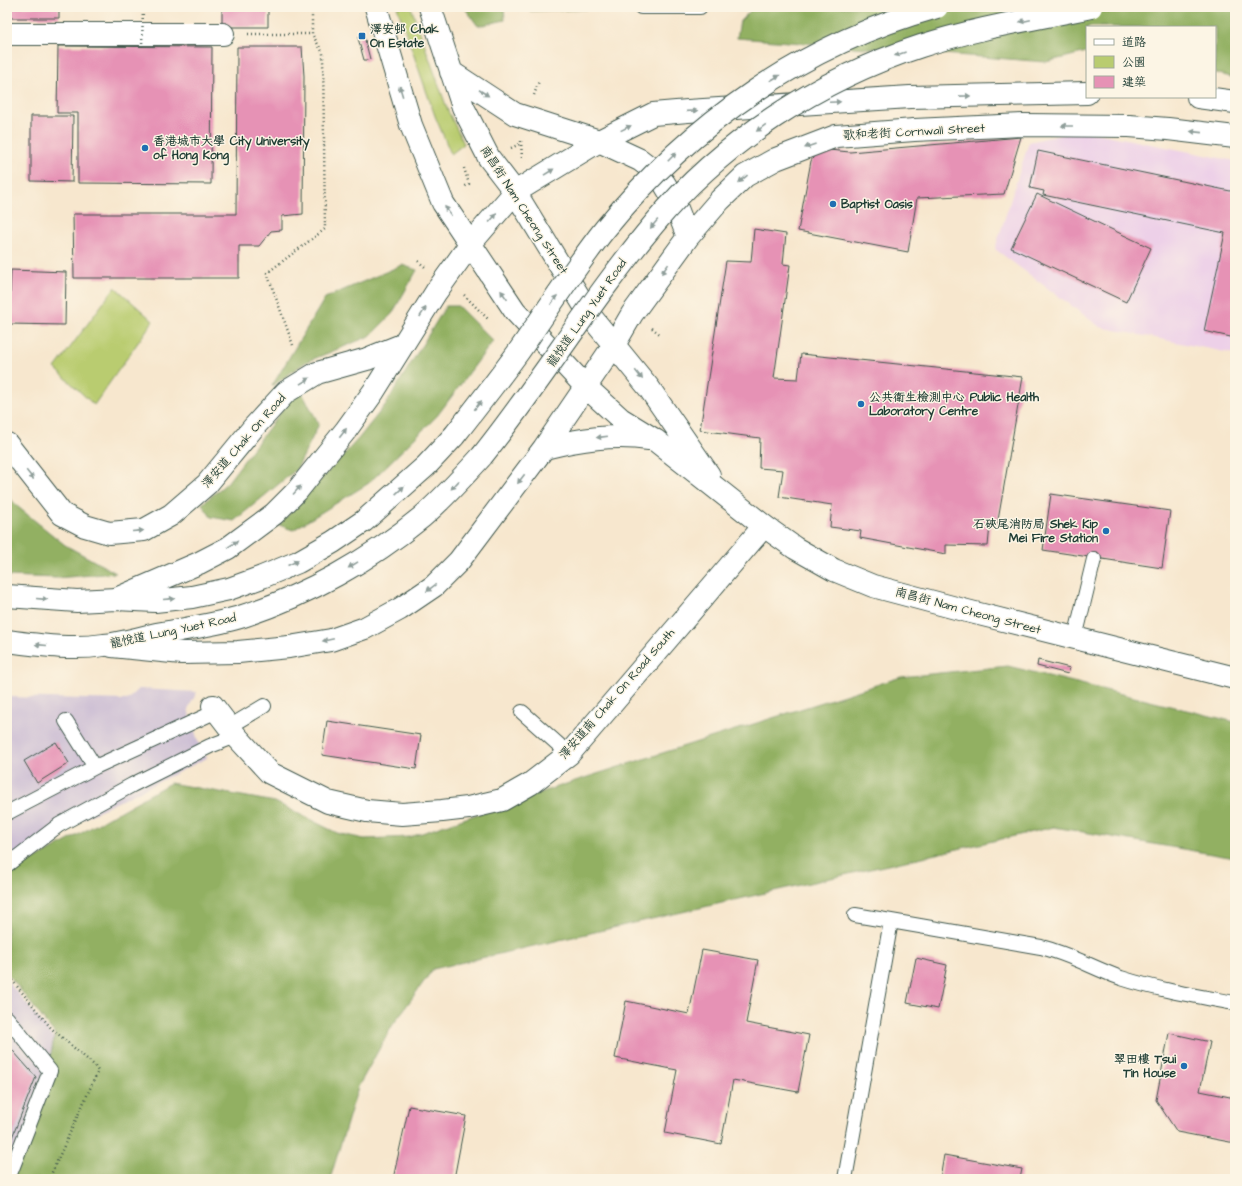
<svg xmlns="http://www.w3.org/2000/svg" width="1242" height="1186" viewBox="0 0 1242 1186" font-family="'Architects Daughter','LXGW WenKai TC',sans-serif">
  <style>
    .built { fill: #edd0e8 }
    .industrial { fill: #ccbed4 }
    .green { fill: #b9cc70; stroke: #6c8452 }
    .forest { fill: #92b062; stroke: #58764b }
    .building { fill: #e692b5 }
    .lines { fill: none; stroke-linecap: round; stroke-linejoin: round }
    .lane-casing { stroke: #3f564b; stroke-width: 16 }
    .street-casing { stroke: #3f564b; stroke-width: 24 }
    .secondary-casing { stroke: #3f564b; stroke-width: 24 }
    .primary-casing { stroke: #3f564b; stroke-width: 24 }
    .path { stroke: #3f564b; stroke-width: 2.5; stroke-dasharray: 1 3; stroke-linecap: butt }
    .lane { stroke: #fff; stroke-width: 14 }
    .street { stroke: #fff; stroke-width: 22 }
    .secondary { stroke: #fff; stroke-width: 22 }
    .primary { stroke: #fff; stroke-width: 22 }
    .primary-bridge-casing { stroke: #3f564b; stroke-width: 24; stroke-linecap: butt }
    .path-bridge { stroke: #3f564b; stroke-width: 2.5; stroke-dasharray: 1 3; stroke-linecap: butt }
    .primary-bridge { stroke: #fff; stroke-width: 22 }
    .oneway { fill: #8f9e9a }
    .poi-dot { fill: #1f6fb2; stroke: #fcf5e5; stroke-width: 1.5 }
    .labels { text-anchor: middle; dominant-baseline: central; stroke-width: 3; stroke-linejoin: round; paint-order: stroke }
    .poi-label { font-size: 12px; font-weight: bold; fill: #1f3d34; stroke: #fcf5e5; text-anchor: start }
    .street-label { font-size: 12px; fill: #1f3d34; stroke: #fcf5e5 }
  </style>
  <rect width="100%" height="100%" fill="#fcf5e5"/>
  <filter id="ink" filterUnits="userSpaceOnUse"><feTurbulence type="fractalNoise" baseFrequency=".025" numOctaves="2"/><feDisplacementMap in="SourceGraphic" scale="8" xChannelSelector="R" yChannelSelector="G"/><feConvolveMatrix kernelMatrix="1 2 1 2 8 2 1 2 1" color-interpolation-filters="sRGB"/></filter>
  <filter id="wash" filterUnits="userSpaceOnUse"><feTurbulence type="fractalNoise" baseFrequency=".012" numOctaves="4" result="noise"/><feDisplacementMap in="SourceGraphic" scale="16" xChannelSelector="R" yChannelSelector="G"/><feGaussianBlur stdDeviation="0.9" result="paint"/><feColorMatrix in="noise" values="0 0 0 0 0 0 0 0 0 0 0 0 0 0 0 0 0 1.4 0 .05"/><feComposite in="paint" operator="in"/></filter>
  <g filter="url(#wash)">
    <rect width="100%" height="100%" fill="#f7e7ce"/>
    <path class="built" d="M1081,130L1235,161V354L1100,327L995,249L1029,142Z"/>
    <path class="industrial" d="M139,689L197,692L188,709L198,741L207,758L75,823L7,870V697L127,700Z
      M7,980L48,1030L75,1072L7,1179Z"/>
    <path class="green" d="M397,7H411L448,111L464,144L451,154L435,116Z
      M529,7H668L530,11Z
      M115,287L153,321L94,405L55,368Z"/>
    <path class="forest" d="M464,7H504L505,20L478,26Z
      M754,7H1235V78L1215,73V27H1087V52L1046,62L737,38L740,21Z
      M402,265L417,270L392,314L370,336L306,362L272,386L325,298Z
      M446,306H458L493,341L437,416L369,483L293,530L279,525L359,438L386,404Z
      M302,393L319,424L297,469L234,521L211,517L202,504L227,483L293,396Z
      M7,495L18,507L65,545L116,573L56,578L7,576Z
      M1008,666L1235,722V858L1054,827L433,969L392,1026L358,1087L330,1179H8L44,1086L55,1034L7,973V875L170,783L275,802L337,833L364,839L410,837L578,780L901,677Z"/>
    <g id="blocks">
      <path class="building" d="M10,7H59V18H10Z
        M222,7H268V27H222Z
        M362,36H364L370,59L367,60H364L358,38Z
        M58,46L212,47L211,184L78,183V113H57Z
        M237,47H302L304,76L303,214L282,216V230L271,231L259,246H239V278H74L73,214H236Z
        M31,116H73L72,182L31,181Z
        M1021,137L1004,194L917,198L908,252L798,231L811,161L818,149L850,152Z
        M1038,151L1235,192V338L1204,331L1225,233L1043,195L1044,191L1030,188Z
        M1037,194L1151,248L1126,302L1011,248Z
        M754,229L786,234L783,264L790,265L774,378L798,379L801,354L1023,377L997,526L990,525L988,546L946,545V554L860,538L861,531L830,527L832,505L779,497L783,470L759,468L760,438L700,430L726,261L751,262Z
        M11,270L66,272L65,325L9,324Z
        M1051,494L1170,511L1162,568L1043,550Z
        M1038,660L1070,668L1068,674L1037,666Z
        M327,721L421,735L416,769L322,755Z
        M56,742L69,763L37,783L24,761Z
        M702,950L758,960L746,1023L809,1035L798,1092L733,1080L721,1144L665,1133L677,1070L615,1058L626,1001L689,1014Z
        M916,958L947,965L938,1009L907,1003Z
        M1169,1033L1210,1042L1200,1091L1235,1098V1143L1177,1132L1156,1100Z
        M7,1044L36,1077L7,1150Z
        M409,1106L466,1116L454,1179H393Z
        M944,1155L1022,1169L1020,1179H940Z"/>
    </g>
  </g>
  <g filter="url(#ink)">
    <use href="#blocks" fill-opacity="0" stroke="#3f564b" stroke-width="1"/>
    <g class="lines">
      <defs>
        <path id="lane" d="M641,7H700
          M1075,638L1094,559
          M522,712L569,754
          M66,721L95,767
          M229,727L264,706
          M7,813L95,767L217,711
          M7,865L59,825L132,785L210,746L236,736
          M855,915L891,921
          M7,1018L50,1071L8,1179
          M845,1179L891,921L1041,947C1070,954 1093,968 1121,978C1158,990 1197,996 1235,1003"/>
        <path id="street" d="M7,34H223
          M7,444L62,514L85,526L109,533L144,530L171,515L207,484L253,428L286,392L317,373L367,359L402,345
          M213,706L236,736L270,773L328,802L367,811L402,814L442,811L468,808L502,800L530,784L569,754L764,526"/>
        <path id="secondary" d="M376,7L411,125L443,203L515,311L586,387L621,419L655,440L764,526L795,548L834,570L873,586L967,611L1235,678
          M430,7L463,107L489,158L515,192L592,318L649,388L709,475
          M451,72L515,114L599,141L640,160L653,170L664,183L673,198L688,237
          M1198,97L1235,102
          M544,448C580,439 613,434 649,439
          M116,599L199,563L228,548L274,514L297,491L346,430L374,391L436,292L471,243L515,192L599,141L653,114L688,111L910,97L1087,93
          M112,646L182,653L238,652L289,647L331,640L365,628L400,609L434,586L459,561L544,448L614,345L632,314L688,237L720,200L745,176L776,159L836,136L914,130L1023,125L1129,126L1168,129L1235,137"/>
        <path id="primary" d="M7,596L77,601L116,599L155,601L192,597L229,589L262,577L298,562L333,542L364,521L426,466L454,436
          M7,641C39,645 71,650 104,645C125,643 147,635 169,632C194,627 219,624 243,616C307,595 370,560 422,517C444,498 463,477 482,456"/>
      </defs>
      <use href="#lane" class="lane-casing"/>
      <use href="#street" class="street-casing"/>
      <use href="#secondary" class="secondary-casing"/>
      <use href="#primary" class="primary-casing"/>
      <path class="path" d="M248,34H312
        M534,95L539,81
        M521,141L522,158
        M511,148L520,144
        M464,168L469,184L464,187
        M418,261L425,267
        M464,295L489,320
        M652,328L661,335
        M293,345L267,273L325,229L323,53L312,34V7
        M7,498L9,486
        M7,974L51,1028L94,1065L98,1071L49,1179"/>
      <use href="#lane" class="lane"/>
      <use href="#street" class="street"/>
      <use href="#secondary" class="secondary"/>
      <use href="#primary" class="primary"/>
      <defs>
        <path id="primary-bridge" d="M454,436C476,408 498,380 519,351C547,311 574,268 605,229C692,122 804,44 937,7
          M482,456C542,381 592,298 654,224C722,142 819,79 921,46C976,28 1034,19 1091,7"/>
      </defs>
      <use href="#primary-bridge" class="primary-bridge-casing"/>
      <path class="path-bridge" d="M142,47L143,7"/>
      <use href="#primary-bridge" class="primary-bridge"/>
    </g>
    <defs><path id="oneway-solid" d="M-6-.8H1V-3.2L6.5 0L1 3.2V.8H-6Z"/></defs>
    <g class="oneway">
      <use href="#oneway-solid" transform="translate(1025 21) rotate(168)"/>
      <use href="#oneway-solid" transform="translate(900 54) rotate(161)"/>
      <use href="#oneway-solid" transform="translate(775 78) rotate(-30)"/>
      <use href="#oneway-solid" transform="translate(401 91) rotate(-107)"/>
      <use href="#oneway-solid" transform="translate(484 93) rotate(33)"/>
      <use href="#oneway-solid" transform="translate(965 96) rotate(-1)"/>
      <use href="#oneway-solid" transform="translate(835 102) rotate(-3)"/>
      <use href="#oneway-solid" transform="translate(692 111) rotate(-4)"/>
      <use href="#oneway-solid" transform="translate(1067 126) rotate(180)"/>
      <use href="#oneway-solid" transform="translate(626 128) rotate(-26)"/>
      <use href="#oneway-solid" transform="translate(761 128) rotate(144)"/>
      <use href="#oneway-solid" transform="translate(1196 132) rotate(-174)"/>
      <use href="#oneway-solid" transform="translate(810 146) rotate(160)"/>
      <use href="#oneway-solid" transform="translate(672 157) rotate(-45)"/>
      <use href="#oneway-solid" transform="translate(549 172) rotate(-32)"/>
      <use href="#oneway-solid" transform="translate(743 179) rotate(140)"/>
      <use href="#oneway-solid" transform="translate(448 211) rotate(-125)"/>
      <use href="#oneway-solid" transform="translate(493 218) rotate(-49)"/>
      <use href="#oneway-solid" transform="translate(654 224) rotate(130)"/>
      <use href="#oneway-solid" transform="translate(665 269) rotate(126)"/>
      <use href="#oneway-solid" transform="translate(504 295) rotate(-125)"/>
      <use href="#oneway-solid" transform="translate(554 300) rotate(-55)"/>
      <use href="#oneway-solid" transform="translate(423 312) rotate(-57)"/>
      <use href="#oneway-solid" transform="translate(639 375) rotate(51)"/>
      <use href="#oneway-solid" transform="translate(305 381) rotate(-32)"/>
      <use href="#oneway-solid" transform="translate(478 405) rotate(-51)"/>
      <use href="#oneway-solid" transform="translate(343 433) rotate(-53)"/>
      <use href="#oneway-solid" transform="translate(602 437) rotate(173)"/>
      <use href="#oneway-solid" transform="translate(30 475) rotate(51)"/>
      <use href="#oneway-solid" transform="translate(521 479) rotate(127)"/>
      <use href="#oneway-solid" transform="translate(455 485) rotate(133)"/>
      <use href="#oneway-solid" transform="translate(297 490) rotate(-48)"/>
      <use href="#oneway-solid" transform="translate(400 490) rotate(-43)"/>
      <use href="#oneway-solid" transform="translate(138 531) rotate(-5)"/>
      <use href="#oneway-solid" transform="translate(233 544) rotate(-33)"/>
      <use href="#oneway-solid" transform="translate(293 563) rotate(-24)"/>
      <use href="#oneway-solid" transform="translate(353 565) rotate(148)"/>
      <use href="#oneway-solid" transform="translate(431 588) rotate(143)"/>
      <use href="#oneway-solid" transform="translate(42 599) rotate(5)"/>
      <use href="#oneway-solid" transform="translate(169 599) rotate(-5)"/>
      <use href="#oneway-solid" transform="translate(328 640) rotate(168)"/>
      <use href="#oneway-solid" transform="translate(41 645) rotate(-175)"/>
    </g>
  </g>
  <g class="poi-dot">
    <rect x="358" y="32" width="8" height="8" rx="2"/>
    <circle cx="145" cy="148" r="4"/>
    <circle cx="833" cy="204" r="4"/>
    <circle cx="861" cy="404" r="4"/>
    <circle cx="1106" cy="531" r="4"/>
    <circle cx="1184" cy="1066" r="4"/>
  </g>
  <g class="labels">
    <g class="poi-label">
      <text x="370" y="29">澤安邨 Chak<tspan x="370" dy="14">On Estate</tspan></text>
      <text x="153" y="141">香港城市大學 City University<tspan x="153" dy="14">of Hong Kong</tspan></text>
      <text x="841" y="204">Baptist Oasis</text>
      <text x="869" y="397">公共衛生檢測中心 Public Health<tspan x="869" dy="14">Laboratory Centre</tspan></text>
      <text x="1098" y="524" text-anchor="end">石硤尾消防局 Shek Kip<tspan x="1098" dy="14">Mei Fire Station</tspan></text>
      <text x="1176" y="1059" text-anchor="end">翠田樓 Tsui<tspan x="1176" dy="14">Tin House</tspan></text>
    </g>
    <g class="street-label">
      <text transform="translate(914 132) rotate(-3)">歌和老街 Cornwall Street</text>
      <text transform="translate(524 210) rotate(57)">南昌街 Nam Cheong Street</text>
      <text transform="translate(587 313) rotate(-55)">龍悅道 Lung Yuet Road</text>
      <text transform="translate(244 441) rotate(-49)">澤安道 Chak On Road</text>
      <text transform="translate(968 611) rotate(15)">南昌街 Nam Cheong Street</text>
      <text transform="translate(173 631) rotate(-12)">龍悅道 Lung Yuet Road</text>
      <text transform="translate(617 694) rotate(-49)">澤安道南 Chak On Road South</text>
    </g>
  </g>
  <rect width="1242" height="1186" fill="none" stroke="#fcf5e5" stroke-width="24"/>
  <rect x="1086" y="26" width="130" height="72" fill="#fcf5e5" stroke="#a4ab9e"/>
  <rect x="1094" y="39" width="20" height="6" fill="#ffffff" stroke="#a4ab9e"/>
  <text x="1122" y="46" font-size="12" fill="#1f3d34">道路</text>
  <rect x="1094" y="56" width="20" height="12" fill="#b9cc70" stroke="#a4ab9e"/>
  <text x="1122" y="66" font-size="12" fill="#1f3d34">公園</text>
  <rect x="1094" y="76" width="20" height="12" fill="#e692b5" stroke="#a4ab9e"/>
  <text x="1122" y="86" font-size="12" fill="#1f3d34">建築</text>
</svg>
